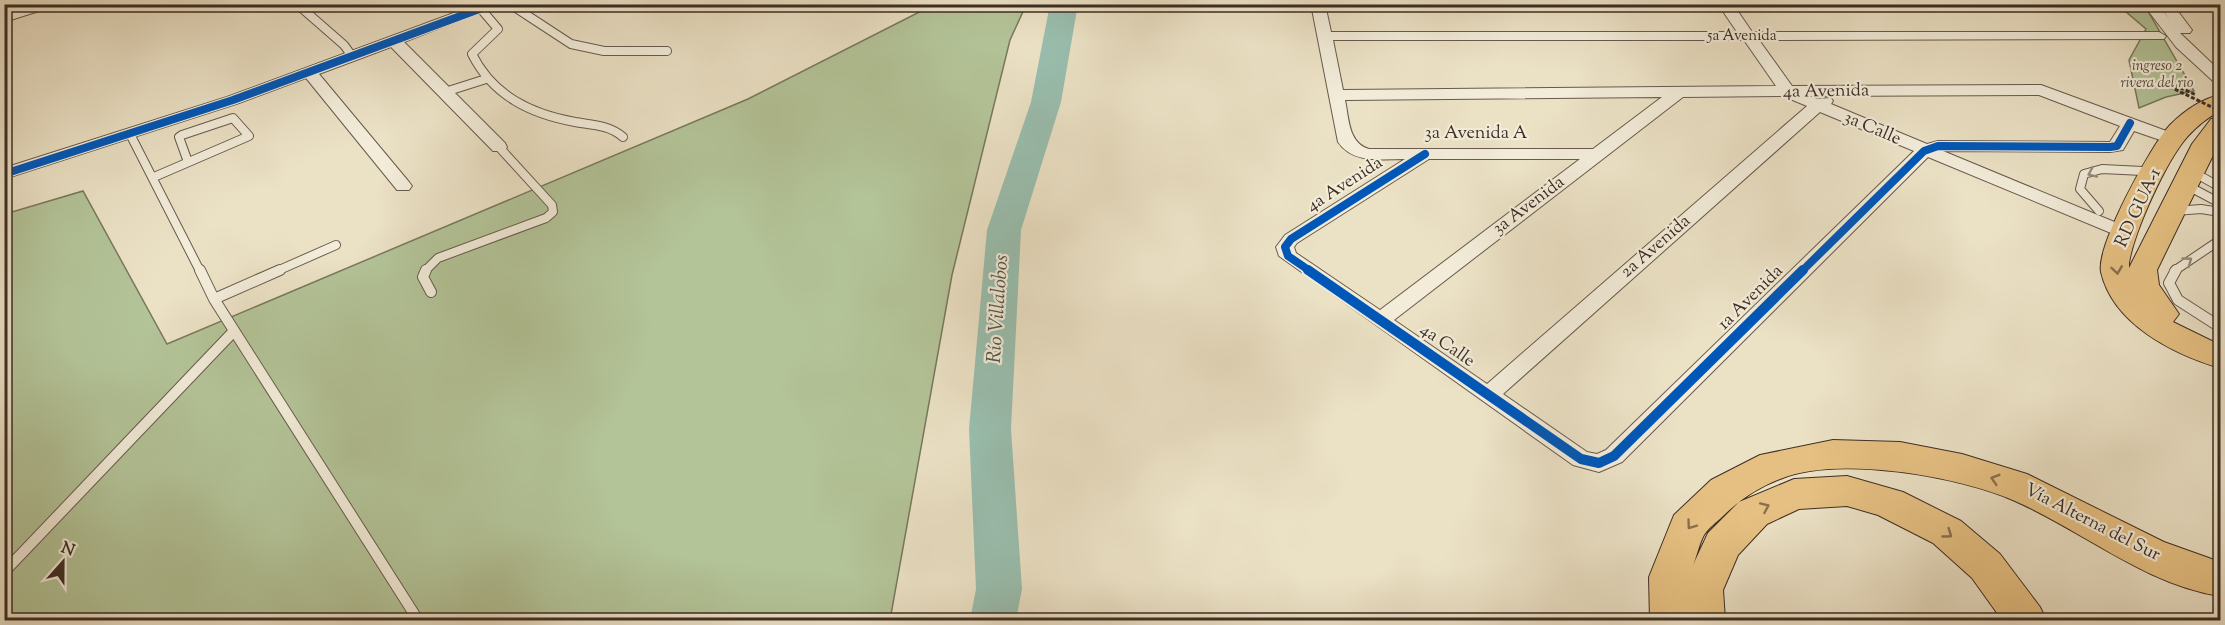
<svg xmlns="http://www.w3.org/2000/svg" width="2225" height="625" viewBox="0 0 2225 625" font-family="'Sorts Mill Goudy',serif">
  <style>
    .green { fill: #b3c498; stroke: #78785e; stroke-width: 1.5 }
    .lines { fill: none; stroke-linecap: round; stroke-linejoin: round }
    .river { fill: #99beae; fill-rule: evenodd }
    .lane-far1-casing { stroke: #685a4d; stroke-width: 10 }
    .lane-casing { stroke: #685a4d; stroke-width: 12 }
    .street-casing { stroke: #685a4d; stroke-width: 2 }
    .primary-casing { stroke: #3d2d25; stroke-width: 2 }
    .highway-casing { stroke: #3d2d25; stroke-width: 2 }
    .path { stroke: #3d2d25; stroke-width: 3; stroke-dasharray: 4 2; stroke-linecap: butt }
    .lane-far1 { stroke: #f2ecd9; stroke-width: 8 }
    .lane { stroke: #f2ecd9; stroke-width: 10 }
    .street { fill: #f2ecd9; fill-rule: evenodd }
    .primary { fill: #e6c082; fill-rule: evenodd }
    .highway { fill: #e6c082; fill-rule: evenodd }
    .path-bridge { stroke: #3d2d25; stroke-width: 3; stroke-dasharray: 4 2; stroke-linecap: butt }
    .cycleway-far1-casing { stroke: #f2ecd9; stroke-width: 10 }
    .cycleway-casing { stroke: #f2ecd9; stroke-width: 14 }
    .cycleway-far1 { stroke: #0057b8; stroke-width: 8 }
    .cycleway { stroke: #0057b8; stroke-width: 10 }
    .oneway { stroke: #988c7f }
    .oneway2 { stroke: #896f4f }
    .labels { text-anchor: middle; dominant-baseline: central; stroke-width: 4.5; stroke-linejoin: round; paint-order: stroke }
    .far-street-label { font-size: 15px; fill: #3d2d25; stroke: #f2ecd9 }
    .far-park-label { font-size: 15px; font-style: italic; fill: #554b3c; stroke: #f2ecd9 }
    .street-label { font-size: 18px; fill: #3d2d25; stroke: #f2ecd9 }
    .water-label { font-size: 20px; font-style: italic; fill: #545147; stroke: #f2ecd9 }
  </style>
  <rect width="100%" height="100%" fill="#ebe1c5"/>
  <filter id="stains"><feTurbulence type="fractalNoise" baseFrequency=".00333" numOctaves="4"/><feColorMatrix values="0 0 0 0 .2 0 0 0 0 .09 0 0 0 0 .02 0 0 0 .5 -.17"/></filter>
  <radialGradient id="worn" r=".72"><stop offset=".6" stop-color="#630" stop-opacity="0"/><stop offset="1" stop-color="#630" stop-opacity=".3"/></radialGradient>
  <path class="green" d="M933,5H1026L1010,40L952,275L890,620H5V214L83,191L167,344L748,99Z
    M2118,5H2148L2145,6L2194,91L2166,97L2139,108L2129,60L2146,29Z"/>
  <g class="lines">
    <path class="river" d="M1050,4H1078L1061,102L1021,230L1011,429L1022,589L1016,620H970L976,589L969,429L987,230L1031,102Z"/>
    <defs>
      <path id="lane-far1" d="M297,4L344,45L352,56
        M510,4L571,44L604,51H667
        M481,9L498,29L472,54C493,96 531,114 575,122C593,125 609,125 623,137
        M4,18L48,4
        M445,92L486,79
        M130,134L200,271
        M2193,172L2220,187
        M154,177L249,136L233,118L182,135L179,137L188,162
        M2186,185L2220,203
        M2099,211L2080,189L2084,174L2102,169L2143,171
        M2175,211L2201,209L2220,212
        M277,271L336,245
        M425,271L438,258L546,218L553,212L552,205L499,147
        M2174,271L2220,240"/>
      <path id="lane" d="M200,270L214,299L418,620
        M426,270L423,277L431,292
        M2176,270L2169,283L2178,300L2220,327
        M214,299L280,270
        M4,572L234,331"/>
      <path id="street" d="M478,4H500L404,42L505,143L507,147L505,151H493L391,47L319,74L409,182L412,186L409,190H397L306,78L239,103L4,179V168L227,97Z
        M1311,4H1325L1331,32H1737L1718,4H1733L1752,32H2159L2166,36L2164,39L1759,40L1792,86L2041,85L2169,132L2171,136L2163,141L2134,131L2123,150L2110,152L1943,151L2129,228L2132,232L2129,236L2123,238L1928,157L1622,462L1599,472L1573,465L1279,256L1276,247L1285,235L1405,159C1381,159 1353,164 1338,142ZM1333,40H1744L1776,86L1343,90ZM2039,95L2120,126L2110,142L1938,141L1927,144L1831,104L1833,101L1831,98L1817,99L1809,96ZM1783,96L1807,106L1487,384L1394,320L1683,97ZM1662,97L1593,149H1369C1348,143 1349,118 1345,100ZM1820,112L1914,151L1606,450L1597,454L1587,452L1503,394ZM1429,159H1580L1380,310L1296,253L1294,247L1297,243Z
        M2143,4H2158L2170,20L2163,10L2166,4H2181L2177,10L2192,30L2190,33H2180L2220,71V84L2214,82L2176,47Z"/>
      <path id="primary" d="M2220,95V111C2208,117 2197,126 2187,137C2166,161 2134,232 2129,263V268L2192,144L2211,119L2220,117V141L2157,270L2159,285L2179,314L2173,322L2220,345V368C2173,354 2113,324 2101,272C2096,246 2151,145 2170,125C2184,111 2201,99 2220,95Z"/>
      <path id="highway" d="M1833,440L1900,442L1962,454L2027,474L2164,542L2220,562V596C2146,585 2083,531 2015,501C1959,476 1837,455 1780,479C1759,487 1739,500 1723,516C1717,522 1708,528 1704,535C1699,544 1697,556 1693,565L1708,533L1739,502L1794,479L1847,476L1903,492L1961,521L2000,554L2040,607L2046,620H2002L1972,578L1933,543L1878,515L1847,506L1799,509L1767,524L1738,555L1723,590L1725,620H1650L1649,577L1674,515L1711,480L1760,455Z"/>
    </defs>
    <use href="#lane-far1" class="lane-far1-casing"/>
    <use href="#lane" class="lane-casing"/>
    <use href="#street" class="street-casing"/>
    <use href="#primary" class="primary-casing"/>
    <use href="#highway" class="highway-casing"/>
    <path class="path" d="M2164,84L2168,82L2196,95"/>
    <use href="#lane-far1" class="lane-far1"/>
    <use href="#lane" class="lane"/>
    <use href="#street" class="street"/>
    <use href="#primary" class="primary"/>
    <use href="#highway" class="highway"/>
    <path class="path-bridge" d="M2164,84L2220,111"/>
    <defs>
      <path id="cycleway-far1" d="M4,174L233,100L493,4
        M1310,271L1288,256L1285,247L1291,239L1425,154
        M1802,271L1924,151L1938,146L2110,147L2117,146L2130,123"/>
      <path id="cycleway" d="M1308,270L1581,459L1599,463L1614,456L1803,270"/>
    </defs>
    <use href="#cycleway-far1" class="cycleway-far1-casing"/>
    <use href="#cycleway" class="cycleway-casing"/>
    <use href="#cycleway-far1" class="cycleway-far1"/>
    <use href="#cycleway" class="cycleway"/>
  </g>
  <defs><path id="oneway-chevron" d="M-2-3.5L2.5 0L-2 3.5" fill="none" stroke-width="1.6" stroke-linecap="round" stroke-linejoin="round" transform="scale(1.5)"/></defs>
  <g class="oneway">
    <use href="#oneway-chevron" transform="translate(2092 173) rotate(157)"/>
    <use href="#oneway-chevron" transform="translate(2188 261) rotate(-36)"/>
  </g>
  <g class="oneway2">
    <use href="#oneway-chevron" transform="translate(2117 270) rotate(82)"/>
    <use href="#oneway-chevron" transform="translate(1995 479) rotate(-163)"/>
    <use href="#oneway-chevron" transform="translate(1765 507) rotate(-24)"/>
    <use href="#oneway-chevron" transform="translate(1691 525) rotate(126)"/>
    <use href="#oneway-chevron" transform="translate(1948 534) rotate(36)"/>
  </g>
  <g class="labels">
    <g class="far-street-label">
      <text x="1742" y="36">5a Avenida</text>
    </g>
    <g class="far-park-label">
      <text x="2157" y="66">ingreso 2<tspan x="2157" dy="17">rivera del rio</tspan></text>
    </g>
    <g class="street-label">
      <text transform="translate(1826 92) rotate(-1)">4a Avenida</text>
      <text transform="translate(1872 129) rotate(23)">3a Calle</text>
      <text x="1476" y="134">3a Avenida A</text>
      <text transform="translate(1345 185) rotate(-33)">4a Avenida</text>
      <text transform="translate(1529 206) rotate(-37)">3a Avenida</text>
      <text transform="translate(2139 208) rotate(-65)">RD GUA-1</text>
      <text transform="translate(1656 247) rotate(-41)">2a Avenida</text>
      <text transform="translate(1751 298) rotate(-45)">1a Avenida</text>
      <text transform="translate(1447 346) rotate(35)">4a Calle</text>
      <text transform="translate(2092 523) rotate(27)">Vía Alterna del Sur</text>
    </g>
    <g class="water-label">
      <text transform="translate(999 309) rotate(-86)">Río Villalobos</text>
    </g>
  </g>
  <rect width="2225" height="625" fill="none" stroke="#ebe1c5" stroke-width="24"/>
  <rect x="6" y="6" width="2213" height="613" fill="none" stroke="#3d2d25" stroke-width="3"/>
  <rect x="12" y="12" width="2201" height="601" fill="none" stroke="#3d2d25" stroke-width="1.5"/>
  <g transform="translate(63 562) rotate(21)" stroke="#f2ecd9" stroke-width="4.5" paint-order="stroke">
  <path d="M0-4.5L10 22L0 15L-10 22Z" fill="#3d2d25"/>
  <text y="-9" font-size="16" font-weight="bold" text-anchor="middle" fill="#3d2d25">N</text>
  </g>
  <rect width="100%" height="100%" filter="url(#stains)"/>
  <rect width="100%" height="100%" fill="url(#worn)"/>
</svg>
